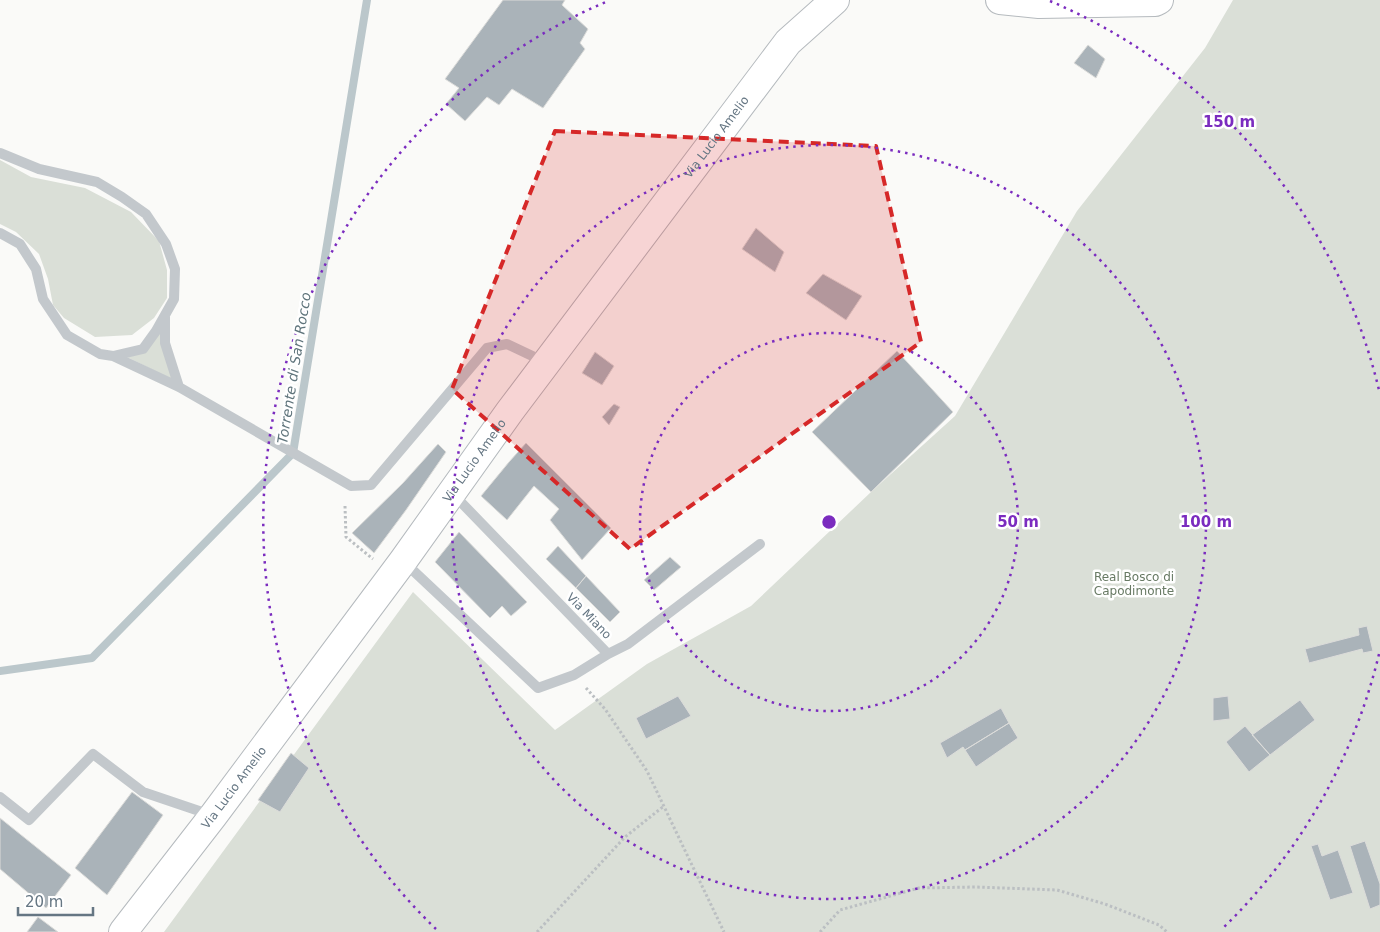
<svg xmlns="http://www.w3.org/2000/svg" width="1380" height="932" viewBox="0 0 1380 932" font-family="'DejaVu Sans',sans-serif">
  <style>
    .green { fill: #dadfd7 }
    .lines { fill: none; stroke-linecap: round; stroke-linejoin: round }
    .stream { stroke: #bbc7cb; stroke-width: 8 }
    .building { fill: #aab3b9; stroke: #dcdcda }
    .primary-casing { stroke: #b5babe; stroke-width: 30 }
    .path { stroke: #bbbfc2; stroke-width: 3; stroke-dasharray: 2.5 2.5; stroke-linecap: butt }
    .service { stroke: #c3c8cc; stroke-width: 10 }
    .primary { stroke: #fff; stroke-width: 28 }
    .marked { fill: #d62828; fill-opacity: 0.2; stroke: #d62828; stroke-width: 4; stroke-dasharray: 10 6; stroke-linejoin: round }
    .ring { fill: none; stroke: #7b2cbf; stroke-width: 2.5; stroke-dasharray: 2.5 5 }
    .labels { text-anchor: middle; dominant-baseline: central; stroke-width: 5; stroke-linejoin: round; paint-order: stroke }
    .street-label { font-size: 12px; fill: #657683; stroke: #fff }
    .park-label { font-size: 12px; fill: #687a64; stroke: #fff }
    .water-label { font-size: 14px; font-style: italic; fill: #60757c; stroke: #fff }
    .centre { fill: #7b2cbf; stroke: #fff; stroke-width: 2.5 }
    .ring-label { font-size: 15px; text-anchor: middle; font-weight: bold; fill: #7b2cbf; stroke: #fff; stroke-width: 5; stroke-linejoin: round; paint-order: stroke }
  </style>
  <rect width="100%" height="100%" fill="#fafaf8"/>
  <path class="green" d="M1233,0H1380V932H164L413,592L555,730L647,664L751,606L871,492L955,416L1077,211L1205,48Z
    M0,160L31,177L85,188L131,212L159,241L167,270V298L154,318L132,335L95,337L64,318L53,305L48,279L39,254L16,232L0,224Z
    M162,328L173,380L127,357Z"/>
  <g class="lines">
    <path class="stream" d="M0,671L92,658L293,453L367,0"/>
  </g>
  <path class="building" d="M503,0H565L562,5L588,29L580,43L585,49L543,108L512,89L499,105L487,97L465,121L446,104L459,88L445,79Z
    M1088,45L1105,59L1096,78L1074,63Z
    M756,228L784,252L775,272L742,249Z
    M823,274L862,296L846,320L806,293Z
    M897,351L953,412L871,492L812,432Z
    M595,352L614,366L602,385L582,373Z
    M614,404L620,407L609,425L602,417Z
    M526,443L611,528L582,560L550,520L559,509L534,486L507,520L481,496L509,462Z
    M438,444L446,452L406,510L374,553L352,533L403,483Z
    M459,532L527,602L511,616L502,606L490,618L435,562Z
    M558,546L586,576L576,588L546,559Z
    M670,557L681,567L654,590L644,580Z
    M586,576L620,612L610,622L576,588Z
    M1367,626L1373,651L1363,653L1362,649L1309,663L1305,649L1359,635L1358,628Z
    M678,696L691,716L646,739L636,718Z
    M1228,696L1230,719L1213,721V698Z
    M1300,700L1315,720L1270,755L1252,735Z
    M1001,708L1009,723L965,750L963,747L947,758L940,743Z
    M1009,723L1018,738L976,767L965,750Z
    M1245,726L1270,755L1249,772L1226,742Z
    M291,753L309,768L280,812L258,800Z
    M132,792L163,815L107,895L75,868Z
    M0,818L71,875L46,908L0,869Z
    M1365,841L1380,884V905L1370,909L1350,846Z
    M1318,844L1322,856L1338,850L1353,893L1330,900L1311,846Z
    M38,917L58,932H27Z"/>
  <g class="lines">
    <defs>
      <g id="primary">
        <path d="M1000,0L1039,4L1155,2L1159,0"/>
        <path id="s1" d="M123,932L213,816L403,561L510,411L788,42L835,0"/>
      </g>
    </defs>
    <use href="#primary" class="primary-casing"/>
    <path class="path" d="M345,506L346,537L373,559
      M586,688L605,709L647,771L724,932
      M537,932L625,837L664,806
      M820,932L840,910L919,888L976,887L1057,890L1105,904L1159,925L1167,932"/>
    <path class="service" d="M0,153L39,169L97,182L122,197L146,214L166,244L175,269L174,299L156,331L143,349L113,356
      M0,233L20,244L36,269L43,299L67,335L100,354L113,356L179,387L351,486L371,485L487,348L507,344L545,362
      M165,317V343L179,387
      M404,562L538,688L574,675L608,654L453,494
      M608,654L628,644L760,544
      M0,797L29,820L93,754L143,792L211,815"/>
    <use href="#primary" class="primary"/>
  </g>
  <path class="marked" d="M555,131L876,146L921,342L630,549L452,389Z"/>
  <g class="ring">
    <circle cx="829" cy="522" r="189"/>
    <circle cx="829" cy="522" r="377"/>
    <path d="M1379 654A566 566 0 0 1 1222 929M436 929A566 566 0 0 1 608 1M1050 1A566 566 0 0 1 1379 390"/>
  </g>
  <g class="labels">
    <g class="street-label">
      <text stroke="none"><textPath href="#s1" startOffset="992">Via Lucio Amelio</textPath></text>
      <text stroke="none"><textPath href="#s1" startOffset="588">Via Lucio Amelio</textPath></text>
      <text transform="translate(589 616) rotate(46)">Via Miano</text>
      <text stroke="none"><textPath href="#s1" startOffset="182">Via Lucio Amelio</textPath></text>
    </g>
    <g class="park-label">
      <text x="1134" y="577">Real Bosco di<tspan x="1134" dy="14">Capodimonte</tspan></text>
    </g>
    <g class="water-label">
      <text transform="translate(294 368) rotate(-81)">Torrente di San Rocco</text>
    </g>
  </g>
  <circle cx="829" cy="522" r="8" class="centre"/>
  <g class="ring-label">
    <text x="1229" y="127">150 m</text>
    <text x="1018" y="527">50 m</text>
    <text x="1206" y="527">100 m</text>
  </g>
  <path d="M18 907v8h75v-8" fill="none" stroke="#657683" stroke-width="2.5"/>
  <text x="25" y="907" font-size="15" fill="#657683" stroke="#ffffff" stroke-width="4" paint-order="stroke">20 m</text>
</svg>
